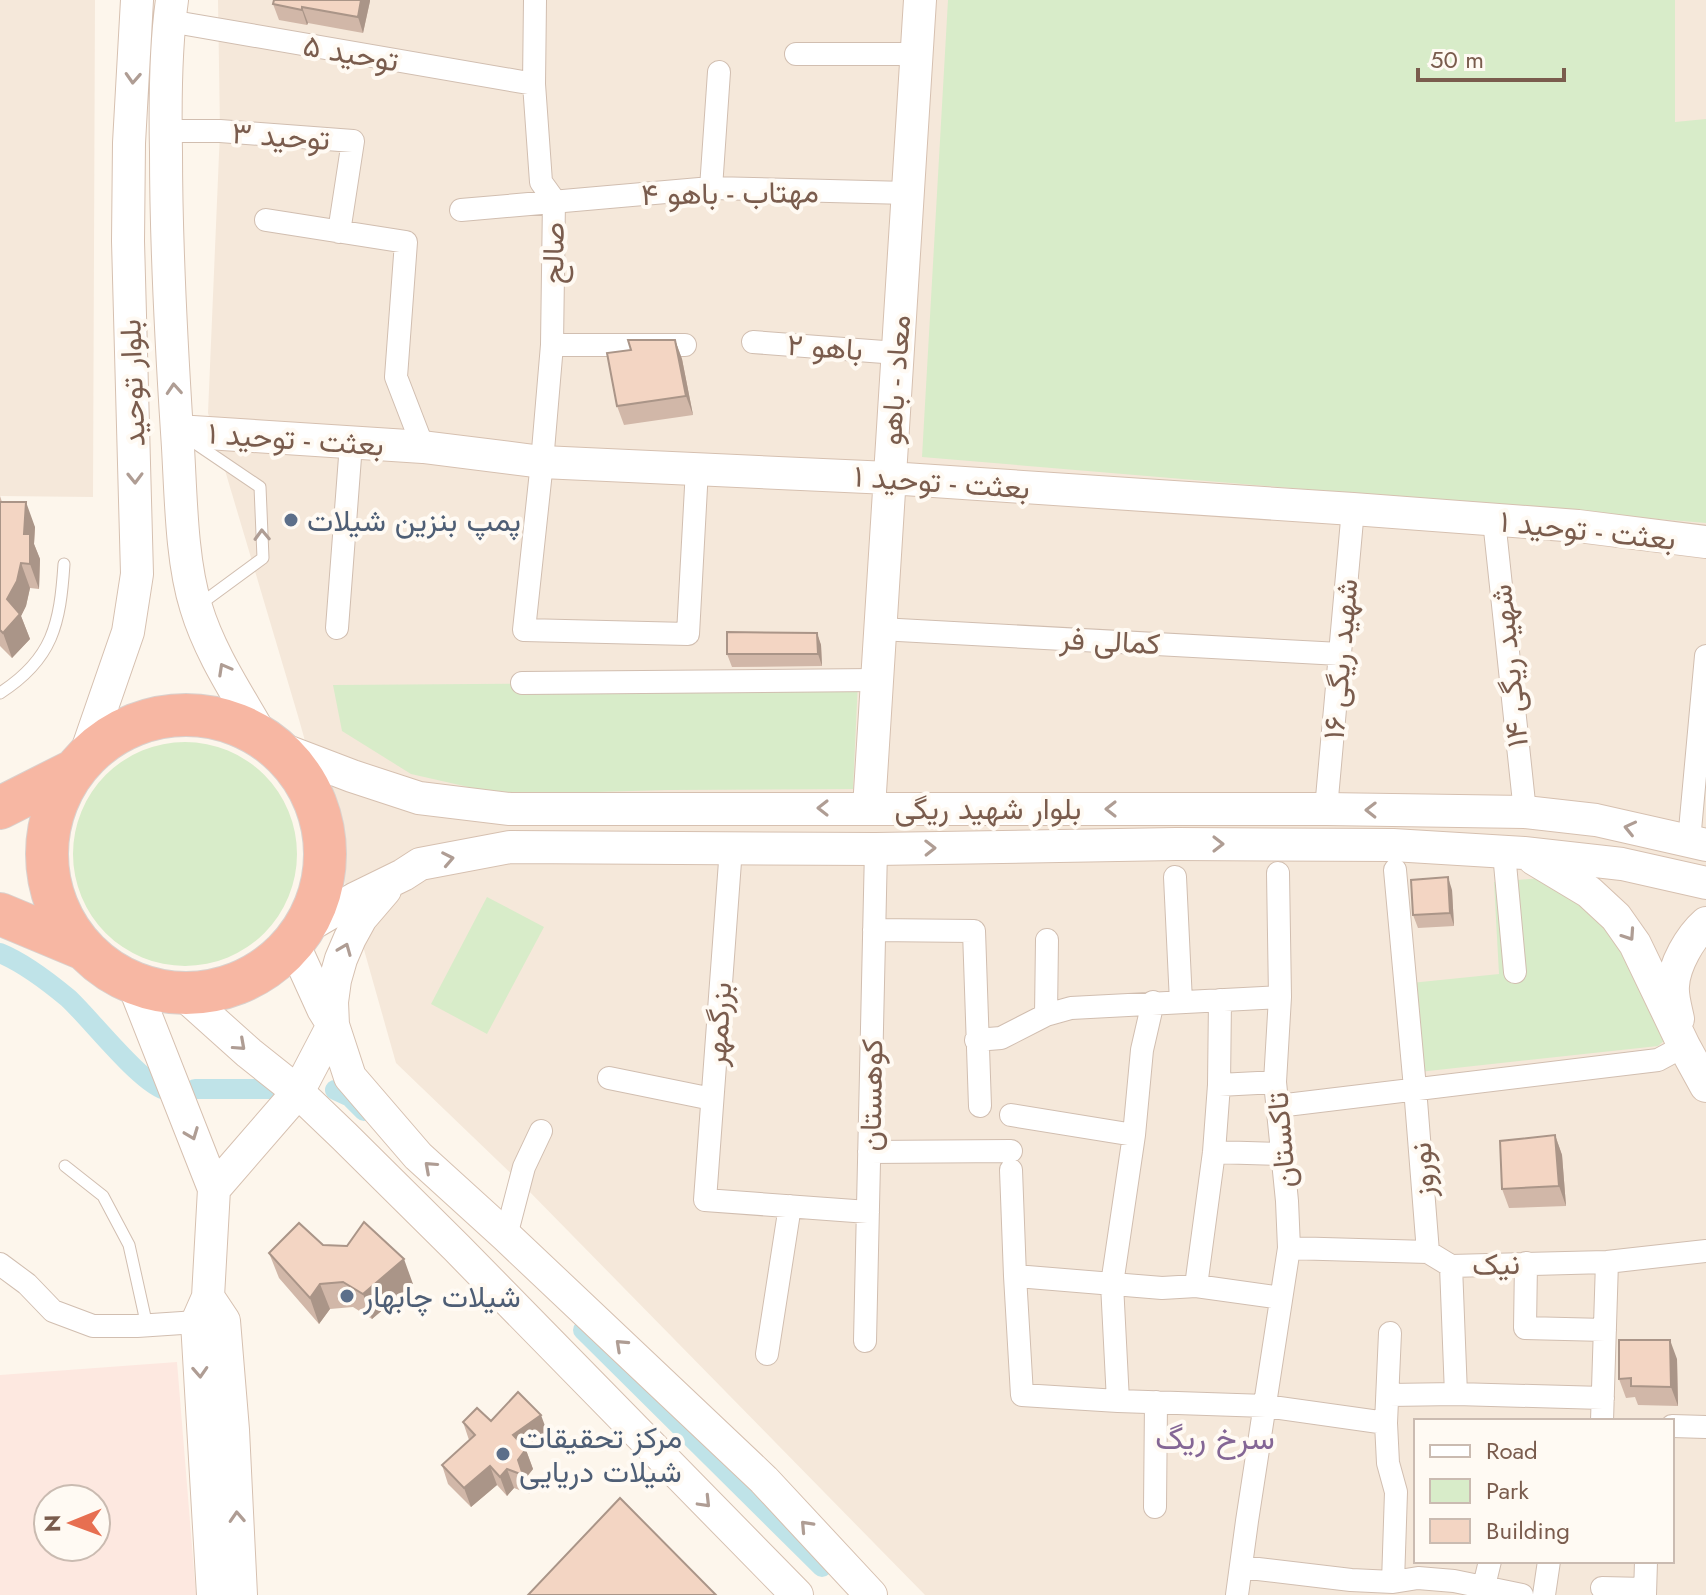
<svg xmlns="http://www.w3.org/2000/svg" width="1706" height="1595" viewBox="0 0 1706 1595" font-family="Jost,Vazirmatn,sans-serif">
  <style>
    .residential { fill: #f5e8da; fill-rule: evenodd }
    .commercial { fill: #fde8e0; fill-rule: evenodd }
    .green { fill: #d8ecc9 }
    .lines { fill: none; stroke-linecap: round; stroke-linejoin: round }
    .canal { stroke: #bfe3e8; stroke-width: 20 }
    .lane-casing { stroke: #d1beb0; stroke-width: 13 }
    .street-casing { stroke: #d1beb0; stroke-width: 24 }
    .secondary-casing { stroke: #d6c0b0; stroke-width: 34 }
    .highway-casing { stroke: #dad1cd; stroke-width: 44 }
    .lane { stroke: #fff; stroke-width: 11 }
    .street { stroke: #fff; stroke-width: 22 }
    .secondary { stroke: #fff; stroke-width: 32 }
    .highway { stroke: #f7b7a3; stroke-width: 42 }
    .wall { fill: #d1b7a8 }
    .shaded-wall { fill: #aa9588 }
    .building { fill: #f3d5c3; stroke: #aa9588; stroke-width: 2 }
    .oneway { stroke: #af9d94 }
    .service-dot { fill: #5c6f8a; stroke: #fffaf3; stroke-width: 3 }
    .labels { text-anchor: middle; dominant-baseline: central; stroke-width: 8; stroke-linejoin: round; paint-order: stroke }
    .street-label { font-size: 30px; fill: #7a5c4d; stroke: #fffaf3 }
    .service-label { font-size: 30px; fill: #4e5e75; stroke: #fffaf3; text-anchor: start }
    .neighbourhood-label { font-size: 32px; fill: #846695; stroke: #fffaf3 }
  </style>
  <rect width="100%" height="100%" fill="#fdf6ec"/>
  <path class="residential" d="M0,0H95L93,497L0,496Z
    M218,0H1706V1595H925L521,1183L396,1063L298,716L208,413L220,131ZM1416,1421H1672V1561H1416Z"/>
  <path class="commercial" d="M177,1362L196,1595H0V1375ZM48,1499H96V1547H48Z"/>
  <path class="green" d="M948,0H1675V122L1706,119V523L922,457Z
    M858,681L853,789L668,790L523,794L477,789L411,774L342,731L333,685Z
    M73 854a112 112 0 1 1 224 0a112 112 0 1 1-224 0Z
    M1541,878L1609,915L1666,1039L1658,1046L1419,1072L1411,983L1499,974L1494,882Z
    M487,897L544,927L487,1034L431,1004Z"/>
  <g class="lines">
    <path class="canal" d="M0,953C22,962 50,983 68,998C91,1019 142,1086 168,1091
      M195,1089H275
      M335,1090L350,1097L364,1111
      M583,1330L822,1567"/>
    <defs>
      <path id="lane" d="M192,441L260,487L263,558L199,605
        M0,693C53,659 60,624 64,564
        M65,1166L103,1196L129,1245L147,1326"/>
      <path id="street" d="M535,0L534,84L541,182L554,200L552,345L542,462L524,630L688,634L697,469
        M169,21L534,84
        M796,54H916
        M165,131H220L353,141L339,232
        M711,188L719,72
        M461,210L711,188L907,193
        M266,220L406,242L396,377L423,447
        M753,342L897,353
        M552,345H685
        M1494,520L1525,812
        M337,628L351,444
        M880,629L1340,654
        M522,683L876,680
        M1326,809L1353,509
        M1689,841L1706,656
        M731,848L705,1200L868,1212
        M1504,853L1515,972
        M1395,870L1415,1088L1428,1252
        M1175,877L1181,1002
        M874,930L974,931L980,1106
        M1046,1015L1047,940
        M976,1040L1001,1038L1046,1015L1071,1008L1280,997
        M609,1078L712,1099
        M1219,1085L1275,1082
        M1278,1106L1658,1060L1684,1046
        M1011,1115L1134,1135
        M869,1152L1011,1151
        M1214,1152L1282,1154
        M1011,1170L1015,1276L1022,1395L1118,1401L1266,1406L1386,1423
        M506,1236L524,1167L541,1131
        M1289,1248L1428,1252L1451,1266L1607,1262L1706,1251
        M1526,1263L1525,1328L1605,1330
        M0,1264L27,1284L53,1311L93,1326H137L197,1322
        M1451,1266L1456,1394
        M1015,1276L1162,1288L1196,1286L1281,1298
        M1196,1286L1214,1152L1219,1085L1220,1000
        M1390,1333L1386,1423L1388,1463L1396,1492L1393,1582
        M865,1341L876,849
        M767,1354L790,1206
        M1389,1395L1456,1394L1603,1398
        M1118,1401L1112,1284L1134,1135L1142,1050L1153,1002
        M1602,1421L1607,1262
        M1672,1426L1706,1427
        M1155,1507L1156,1402
        M1241,1567L1351,1580L1393,1582L1418,1578L1454,1581L1522,1595
        M1484,1586L1490,1561
        M1602,1588L1645,1589
        M1237,1595L1247,1521L1289,1248L1287,1201L1275,1082L1280,997L1278,873
        M1544,1595L1549,1561
        M1645,1595L1646,1561"/>
      <path id="secondary" d="M172,0C165,50 165,102 166,152C166,246 171,339 177,432C181,486 180,556 196,607C210,654 239,696 262,737
        M177,431L423,447L542,462L889,478L1353,509L1578,526L1706,542
        M276,747L352,776L419,798L510,809H1326L1525,812L1596,820L1706,845
        M84,759L128,632L137,574L128,241L129,143L137,0
        M869,808L920,0
        M1534,859L1589,892L1616,917L1635,944L1684,1046L1706,1086
        M303,929L356,898L403,875L420,864L510,847L876,849L1176,844L1393,845L1524,853L1622,864L1706,883
        M293,943L323,1009L333,1025L350,1077L418,1156L506,1236L764,1480L871,1595
        M133,983L214,1189L208,1297L197,1322L213,1595
        M182,993L249,1053L298,1092L344,1136L457,1248L797,1595
        M1678,1019C1676,1009 1672,996 1673,986C1674,965 1690,937 1706,923
        M214,1189L298,1092L333,1025L332,1002L335,980L341,959L350,938L361,918L385,890
        M208,1297L224,1321L233,1430L241,1595"/>
      <path id="highway" d="M47 854a139 139 0 1 1 278 0a139 139 0 1 1-278 0Z
        M0,808L73,771
        M0,914L84,949"/>
    </defs>
    <use href="#lane" class="lane-casing"/>
    <use href="#street" class="street-casing"/>
    <use href="#secondary" class="secondary-casing"/>
    <use href="#highway" class="highway-casing"/>
    <use href="#lane" class="lane"/>
    <use href="#street" class="street"/>
    <use href="#secondary" class="secondary"/>
    <use href="#highway" class="highway"/>
  </g>
  <path class="wall" d="M272,0H370V1L363,33L308,23L307,25L279,20L273,4L274,0Z
    M675,340L682,359L693,415L624,425L617,406L631,350Z
    M0,496L2,502L35,527L34,544L40,559L39,589L30,588L26,606L21,616L30,639L12,658L0,646Z
    M817,633L821,645L822,666L732,667L727,654Z
    M1452,890L1454,926L1418,928L1413,915Z
    M1555,1135L1562,1155L1566,1206L1509,1208L1502,1189Z
    M323,1245L413,1284L372,1319L353,1307L330,1309L319,1324L279,1278L269,1253Z
    M1677,1359L1678,1406L1638,1405L1635,1397L1626,1398L1619,1379Z
    M491,1421L548,1434L526,1450L533,1469L525,1479L530,1494L514,1488L507,1496L497,1485L471,1507L448,1484L442,1465L469,1440L463,1422Z"/>
  <path class="shaded-wall" d="M361,0H370V1L363,33L358,17Z
    M302,7L308,23L307,25L302,10Z
    M675,340L682,359L693,415L686,396Z
    M26,502L35,527L34,544L40,559L39,589L30,564L24,534Z
    M21,563L30,588L26,606L21,616L30,639L12,658L3,633L7,599Z
    M817,633L821,645L822,666L818,654Z
    M1448,877L1452,890L1454,926L1450,913Z
    M1555,1135L1562,1155L1566,1206L1559,1186Z
    M404,1259L413,1284L372,1319L363,1294Z
    M320,1284L330,1309L319,1324L310,1298Z
    M1670,1340L1677,1359L1678,1406L1671,1387Z
    M541,1415L548,1434L526,1450L533,1469L525,1479L530,1494L518,1460L513,1435Z
    M490,1466L497,1485L471,1507L464,1488Z
    M507,1469L514,1488L507,1496L500,1477Z"/>
  <path class="building" d="M274,0H361L358,17L302,7V10L273,4Z
    M628,340H675L686,396L617,406L607,353L631,350Z
    M0,502H26L24,534H30V564L21,563L17,581L7,599L20,614L3,633L0,630Z
    M727,632L817,633L818,654H727Z
    M1448,877L1450,913L1413,915L1411,880Z
    M1555,1135L1559,1186L1502,1189L1500,1141Z
    M364,1222L404,1259L363,1294L343,1282L320,1284L310,1298L269,1253L299,1223L323,1245L347,1246Z
    M1619,1340H1670L1671,1387L1631,1386V1378L1619,1379Z
    M518,1392L541,1415L513,1435L526,1449L518,1460L523,1475L507,1469L500,1477L490,1466L464,1488L442,1465L475,1435L463,1422L477,1408L491,1421Z
    M620,1498L716,1595H528Z"/>
  <defs><path id="oneway-chevron" d="M-2-3.5L2.5 0L-2 3.5" fill="none" stroke-width="1.6" stroke-linecap="round" stroke-linejoin="round" transform="scale(2)"/></defs>
  <g class="oneway">
    <use href="#oneway-chevron" transform="translate(133 78) rotate(93)"/>
    <use href="#oneway-chevron" transform="translate(174 389) rotate(-94)"/>
    <use href="#oneway-chevron" transform="translate(135 478) rotate(89)"/>
    <use href="#oneway-chevron" transform="translate(262 535) rotate(-92)"/>
    <use href="#oneway-chevron" transform="translate(224 669) rotate(-119)"/>
    <use href="#oneway-chevron" transform="translate(823 808) rotate(180)"/>
    <use href="#oneway-chevron" transform="translate(1111 809) rotate(-180)"/>
    <use href="#oneway-chevron" transform="translate(1371 810) rotate(-179)"/>
    <use href="#oneway-chevron" transform="translate(1630 828) rotate(-167)"/>
    <use href="#oneway-chevron" transform="translate(1218 844)"/>
    <use href="#oneway-chevron" transform="translate(930 848) rotate(-1)"/>
    <use href="#oneway-chevron" transform="translate(448 859) rotate(-11)"/>
    <use href="#oneway-chevron" transform="translate(1629 935) rotate(56)"/>
    <use href="#oneway-chevron" transform="translate(345 949) rotate(-68)"/>
    <use href="#oneway-chevron" transform="translate(240 1045) rotate(42)"/>
    <use href="#oneway-chevron" transform="translate(192 1134) rotate(69)"/>
    <use href="#oneway-chevron" transform="translate(430 1167) rotate(-138)"/>
    <use href="#oneway-chevron" transform="translate(621 1345) rotate(-137)"/>
    <use href="#oneway-chevron" transform="translate(200 1372) rotate(87)"/>
    <use href="#oneway-chevron" transform="translate(705 1502) rotate(46)"/>
    <use href="#oneway-chevron" transform="translate(237 1517) rotate(-93)"/>
    <use href="#oneway-chevron" transform="translate(806 1526) rotate(-133)"/>
  </g>
  <g class="service-dot">
    <circle cx="291" cy="520" r="8"/>
    <circle cx="347" cy="1296" r="8"/>
    <circle cx="503" cy="1454" r="8"/>
  </g>
  <g class="labels">
    <g class="street-label">
      <text transform="translate(351 53) rotate(10)">توحید ۵</text>
      <text transform="translate(281 136) rotate(4)">توحید ۳</text>
      <text transform="translate(730 193) rotate(-1)">مهتاب - باهو ۴</text>
      <text transform="translate(553 253) rotate(-89)">صالح</text>
      <text transform="translate(825 347) rotate(4)">باهو ۲</text>
      <text transform="translate(895 380) rotate(-86)">معاد - باهو</text>
      <text transform="translate(132 383) rotate(-92)">بلوار توحید</text>
      <text transform="translate(296 439) rotate(4)">بعثت - توحید ۱</text>
      <text transform="translate(942 482) rotate(4)">بعثت - توحید ۱</text>
      <text transform="translate(1588 530) rotate(6)">بعثت - توحید ۱</text>
      <text transform="translate(1110 641) rotate(3)">کمالی فر</text>
      <text transform="translate(1340 659) rotate(-85)">شهید ریگی ۱۶</text>
      <text transform="translate(1509 666) rotate(-96)">شهید ریگی ۱۴</text>
      <text x="988" y="808">بلوار شهید ریگی</text>
      <text transform="translate(718 1024) rotate(-86)">بزرگمهر</text>
      <text transform="translate(871 1095) rotate(-89)">کوهستان</text>
      <text transform="translate(1281 1140) rotate(-95)">تاکستان</text>
      <text transform="translate(1422 1170) rotate(-94)">نوروز</text>
      <text transform="translate(1496 1264) rotate(-2)">نیک</text>
    </g>
    <g class="service-label">
      <text x="307" y="520">پمپ بنزین شیلات</text>
      <text x="363" y="1296">شیلات چابهار</text>
      <text x="519" y="1437">مرکز تحقیقات<tspan x="519" dy="34">شیلات دریایی</tspan></text>
    </g>
    <g class="neighbourhood-label">
      <text x="1215" y="1438">سرخ ریگ</text>
    </g>
  </g>
  <rect x="1414" y="1419" width="260" height="144" fill="#fffaf3" stroke="#cabbb1" stroke-width="2"/>
  <rect x="1430" y="1445" width="40" height="12" fill="#ffffff" stroke="#cabbb1" stroke-width="2"/>
  <text x="1486" y="1459" font-size="24" fill="#7a5c4d">Road</text>
  <rect x="1430" y="1479" width="40" height="24" fill="#d8ecc9" stroke="#cabbb1" stroke-width="2"/>
  <text x="1486" y="1499" font-size="24" fill="#7a5c4d">Park</text>
  <rect x="1430" y="1519" width="40" height="24" fill="#f3d5c3" stroke="#cabbb1" stroke-width="2"/>
  <text x="1486" y="1539" font-size="24" fill="#7a5c4d">Building</text>
  <g transform="translate(72 1523) rotate(269)"><circle r="38" fill="#fffaf3" stroke="#cabbb1" stroke-width="2"/>
  <path d="M0-6L14 30L0 20L-14 30Z" fill="#e76f51"/>
  <text y="-12" font-size="22" font-weight="bold" text-anchor="middle" fill="#7a5c4d">N</text>
  </g>
  <path d="M1418 68v12h146v-12" fill="none" stroke="#7a5c4d" stroke-width="4"/>
  <text x="1430" y="68" font-size="24" fill="#7a5c4d" stroke="#fffaf3" stroke-width="6" paint-order="stroke">50 m</text>
</svg>
